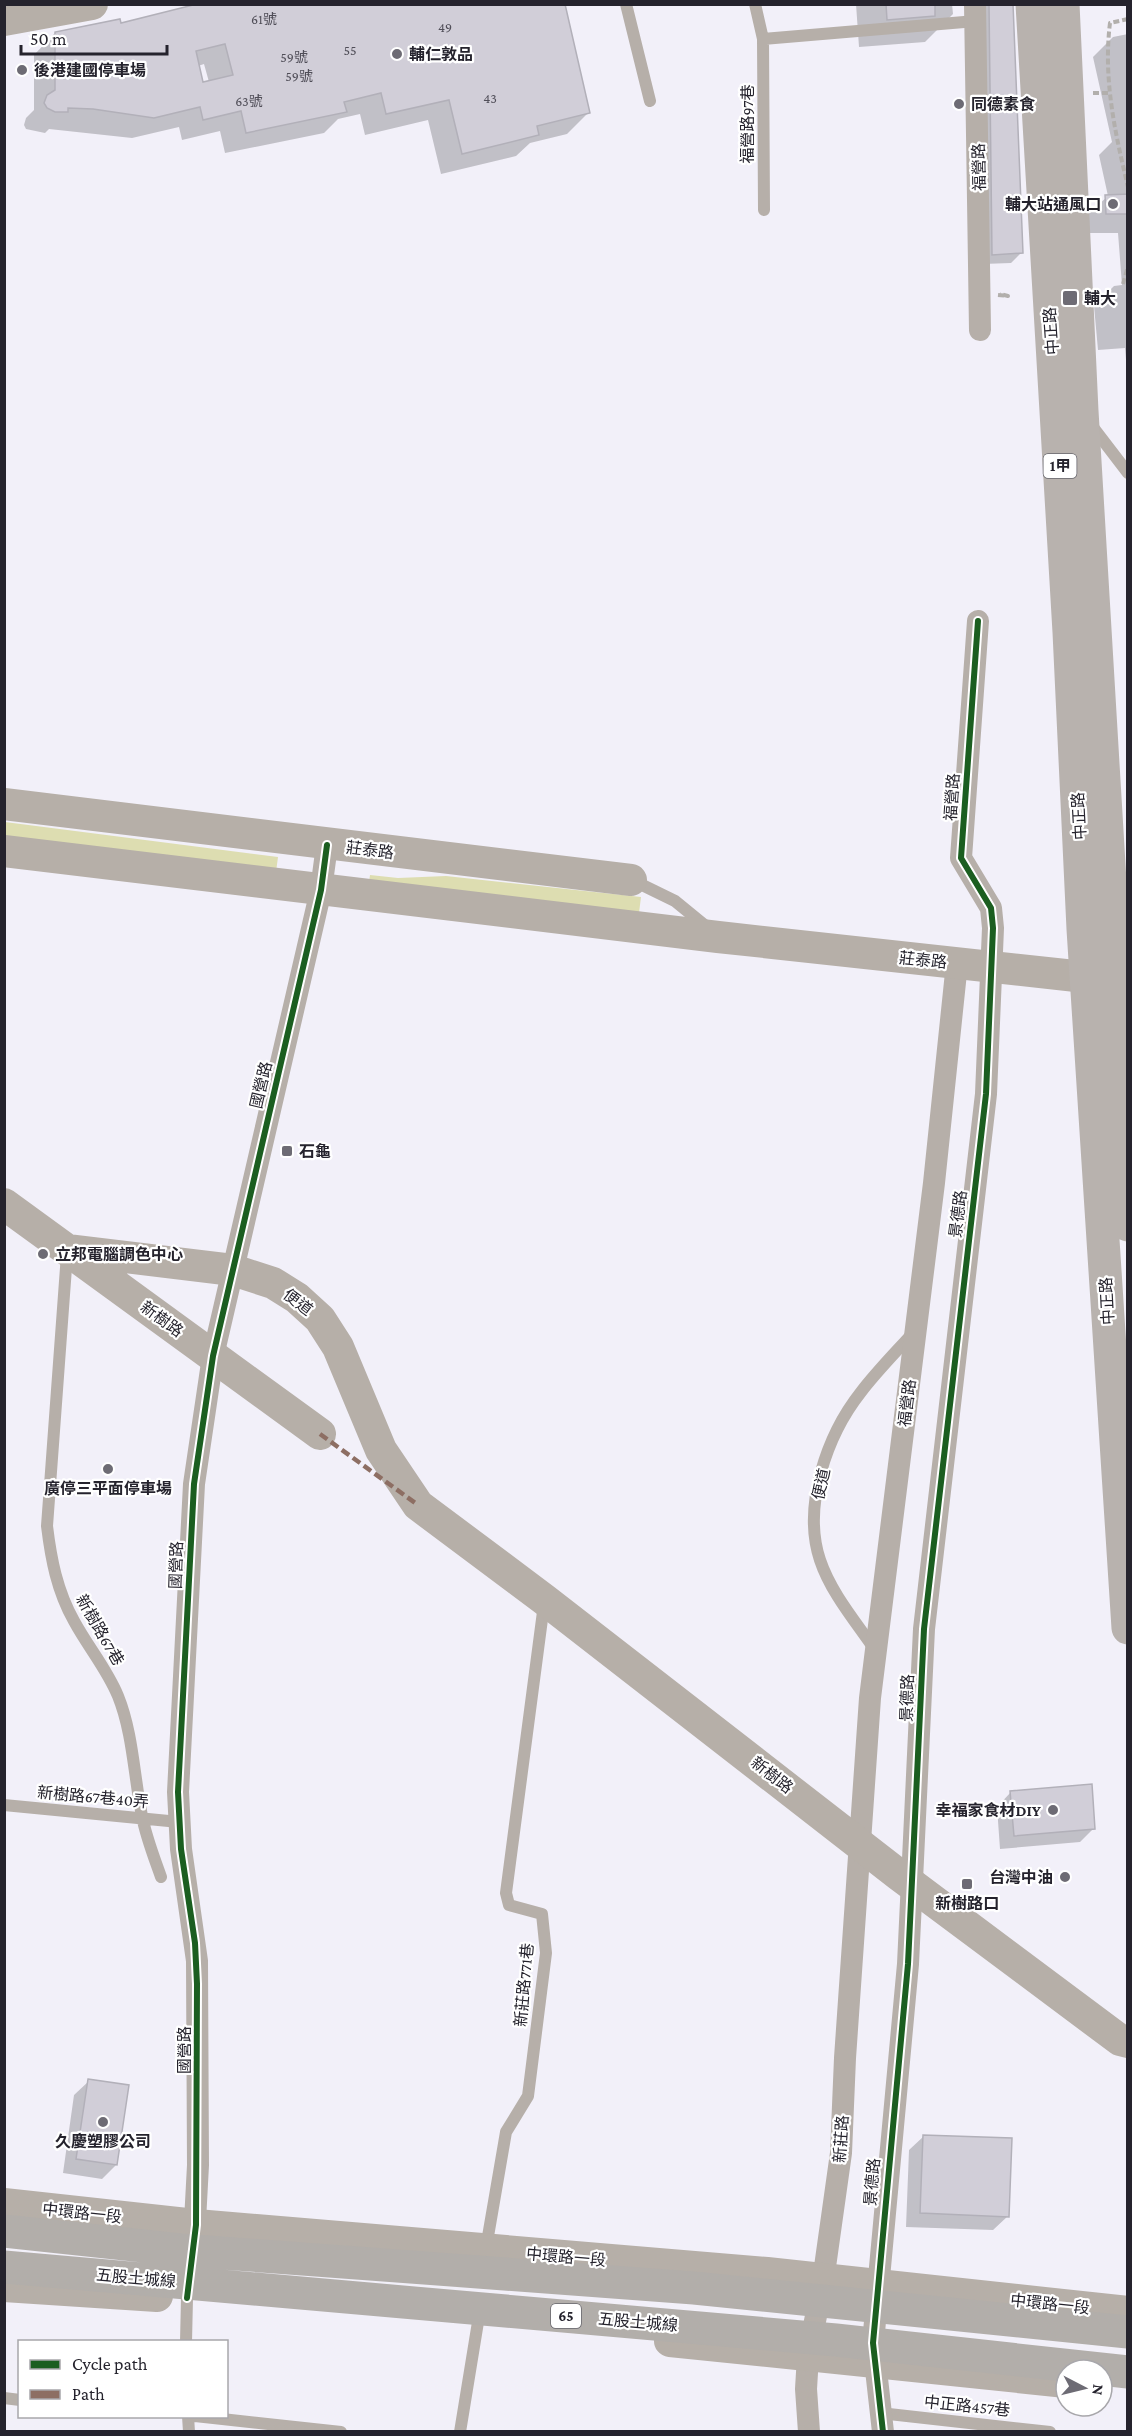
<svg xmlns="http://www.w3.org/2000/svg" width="1132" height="2436" viewBox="0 0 1132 2436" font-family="'Crimson Pro','Noto Sans TC',serif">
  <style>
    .green { fill: #ddddb1 }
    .shadow { fill: #0003; fill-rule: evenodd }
    .building { fill: #d1ced8; stroke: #b2b0b9; stroke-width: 1.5; fill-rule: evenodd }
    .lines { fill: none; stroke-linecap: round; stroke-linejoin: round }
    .path { stroke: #b2afac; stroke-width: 4; stroke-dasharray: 6 3; stroke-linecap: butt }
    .lane { stroke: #b6afa9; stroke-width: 12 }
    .street { stroke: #b6afa9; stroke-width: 22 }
    .secondary { stroke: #b6afa8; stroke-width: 32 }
    .primary { stroke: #b8b2ae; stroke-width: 33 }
    .highway-bridge { stroke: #b2aeaa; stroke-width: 33 }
    .quiet { stroke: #8d6e63; stroke-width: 4.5; stroke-dasharray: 9 4.5; stroke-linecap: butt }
    .cycleway-casing { stroke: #fff; stroke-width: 10 }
    .cycleway { stroke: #1b5e20; stroke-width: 6 }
    .poi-dot { fill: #6d6b74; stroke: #fff; stroke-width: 2 }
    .labels { text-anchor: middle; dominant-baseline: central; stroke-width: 4.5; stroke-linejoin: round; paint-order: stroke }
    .number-label { font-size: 14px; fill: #504e58 }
    .shield { fill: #fff; stroke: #66656c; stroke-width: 1.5 }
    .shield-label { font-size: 15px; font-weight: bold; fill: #25232d }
    .poi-label { font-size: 16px; font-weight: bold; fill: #25232d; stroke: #fff; text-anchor: start }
    .street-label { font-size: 16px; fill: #25232d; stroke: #fff }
  </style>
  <rect width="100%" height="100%" fill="#f2f0f9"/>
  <path class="green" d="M5,822L278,857L276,872L5,837Z
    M370,875L398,878L446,876L641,897L639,913L369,882Z"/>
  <path class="shadow" d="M208,4L588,113L567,134L530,143L516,156L441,174L428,120L365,135L360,114L338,119L324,133L225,153L220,131L182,140L179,127L132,138L49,129L45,133L26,129L24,125L26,118L34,110V55L55,33L120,25ZM204,64L209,82L202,84L198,66Z
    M856,4H952L953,14L925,42L859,47Z
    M973,4H1012L1021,253L1011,263L983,264Z
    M1128,34V383L1125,348L1098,350L1094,306L1114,286L1122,285L1118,233H1086V216L1108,196L1099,155L1112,142L1093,57L1113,37Z
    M1011,1792L1094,1828L1080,1842L1000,1849L997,1807Z
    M89,2081L116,2165L102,2179L63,2173L74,2095Z
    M924,2136L1008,2216L993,2230L906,2227L909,2150Z"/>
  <path class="building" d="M197,4H565L590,113L537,126L539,135L462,154L449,100L386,114L381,93L344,102L347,112L246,133L241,111L203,120L200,107L154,118L93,109L68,108V112H55L47,108L44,103L47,95L55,90V32L120,19L121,23ZM225,44L233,75L203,82L196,51Z
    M886,4H935V16L887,20Z
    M989,4H1013L1023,253L992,255Z
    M1128,194V214H1106L1105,195Z
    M1092,1784L1095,1829L1014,1836L1010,1791Z
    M88,2079L129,2085L117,2165L76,2159Z
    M923,2135L1012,2138L1009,2217L920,2213Z"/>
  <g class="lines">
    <path class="path" d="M1128,19L1110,23C1103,79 1115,133 1128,187
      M1093,93H1109
      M1123,284L1128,266
      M998,295L1008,296L1000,294"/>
    <path class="lane" d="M626,4L650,101
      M755,4L763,39L764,210
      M763,39L976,21
      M1092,426L1128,473
      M632,880L675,901L708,928
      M67,1254L47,1526C51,1559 57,1591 74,1621C88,1647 107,1669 118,1696C133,1733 134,1777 142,1816C146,1837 154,1857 161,1877
      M875,1650C856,1622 831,1593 820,1560C802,1506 827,1435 861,1392C877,1371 896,1352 913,1333
      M4,1805L179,1822
      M486,2248L506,2132L528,2096L546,1953L542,1914L509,1905L506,1893L544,1604
      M186,2342L187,2298
      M4,2398L20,2400
      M880,2413L1050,2432
      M188,2416L189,2432
      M195,2416L341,2432
      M460,2432L478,2322"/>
    <path class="street" d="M975,4L980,330
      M194,2240L198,2165L197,1961L181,1849L178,1792L194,1484L213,1356L321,890L327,845
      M809,2432L806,2389L808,2356L823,2281L841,2153L845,2058L870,1698L934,1183L957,963
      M883,2432L873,2343L908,1964L924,1629L986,1094L993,928L991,908L961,858L978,621"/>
    <path class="secondary" d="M4,20L92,4
      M4,804L631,880
      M4,851L718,937L1112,980
      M4,1204L320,1434
      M67,1250L233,1270L273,1283L297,1298L320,1319L338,1347L381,1450L418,1505L545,1600L899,1875L1120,2040L1128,2042
      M4,2204L196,2225L767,2273L1128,2312
      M4,2286L157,2296
      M670,2341L1066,2382"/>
    <path class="primary" d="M1032,4L1069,632L1083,929L1128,1628
      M1063,4L1082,411L1117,999L1128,1225"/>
    <path class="highway-bridge" d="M4,2231L181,2250L694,2288L1128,2332
      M4,2267L836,2340L1128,2372"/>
    <path class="quiet" d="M320,1434L418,1505"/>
    <defs>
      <path id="cycleway" d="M187,2298L196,2225L197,1984L195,1943L181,1849L178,1792L194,1484L213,1356L321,890L327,845
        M883,2432L873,2343L908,1964L924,1629L986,1094L993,928L991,908L961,858L978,621"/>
    </defs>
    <use href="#cycleway" class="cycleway-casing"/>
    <use href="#cycleway" class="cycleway"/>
  </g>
  <g class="poi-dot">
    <circle cx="397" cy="54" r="6"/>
    <circle cx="22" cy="70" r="6"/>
    <circle cx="959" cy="104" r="6"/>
    <circle cx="1113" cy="204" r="6"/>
    <rect x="1062" y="290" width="16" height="16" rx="3"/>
    <rect x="281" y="1145" width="12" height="12" rx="3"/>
    <circle cx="43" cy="1254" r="6"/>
    <circle cx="108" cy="1469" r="6"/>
    <circle cx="1053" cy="1810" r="6"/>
    <circle cx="1065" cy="1877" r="6"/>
    <rect x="961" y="1878" width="12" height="12" rx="3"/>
    <circle cx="103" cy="2122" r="6"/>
  </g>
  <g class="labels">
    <g class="number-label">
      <text x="264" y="19">61號</text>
      <text x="445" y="27">49</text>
      <text x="350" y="50">55</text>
      <text x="294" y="57">59號</text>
      <text x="299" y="76">59號</text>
      <text x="490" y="98">43</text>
      <text x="249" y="101">63號</text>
    </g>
    <g class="shield">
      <rect x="1043.5" y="454" width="33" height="24" rx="4.5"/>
      <rect x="551" y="2304" width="30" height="24" rx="4.5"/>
    </g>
    <g class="shield-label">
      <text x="1060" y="466">1甲</text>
      <text x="566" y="2316">65</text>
    </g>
    <g class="poi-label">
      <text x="409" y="54">輔仁敦品</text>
      <text x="34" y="70">後港建國停車場</text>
      <text x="971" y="104">同德素食</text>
      <text x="1101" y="204" text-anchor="end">輔大站通風口</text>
      <text x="1084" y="298">輔大</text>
      <text x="299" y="1151">石龜</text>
      <text x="55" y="1254">立邦電腦調色中心</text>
      <text x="108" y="1488" text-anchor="middle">廣停三平面停車場</text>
      <text x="1041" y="1810" text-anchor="end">幸福家食材DIY</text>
      <text x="1053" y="1877" text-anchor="end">台灣中油</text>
      <text x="967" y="1903" text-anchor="middle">新樹路口</text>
      <text x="103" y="2141" text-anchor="middle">久慶塑膠公司</text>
    </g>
    <g class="street-label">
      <text transform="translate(747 124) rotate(-90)">福營路97巷</text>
      <text transform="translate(979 167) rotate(-91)">福營路</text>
      <text transform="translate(1051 331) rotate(-94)">中正路</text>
      <text transform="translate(952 797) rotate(-86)">福營路</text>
      <text transform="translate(1079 816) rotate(-93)">中正路</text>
      <text transform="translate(370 850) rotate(7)">莊泰路</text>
      <text transform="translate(923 960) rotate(6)">莊泰路</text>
      <text transform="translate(261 1085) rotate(-77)">國營路</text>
      <text transform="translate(958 1214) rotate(-83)">景德路</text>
      <text transform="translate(1107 1301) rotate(-93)">中正路</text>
      <text transform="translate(298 1302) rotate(37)">便道</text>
      <text transform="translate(162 1319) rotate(36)">新樹路</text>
      <text transform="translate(907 1403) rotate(-83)">福營路</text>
      <text transform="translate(821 1484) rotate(-78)">便道</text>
      <text transform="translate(176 1565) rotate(-88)">國營路</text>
      <text transform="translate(100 1630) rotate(60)">新樹路67巷</text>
      <text transform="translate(907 1698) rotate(-88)">景德路</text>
      <text transform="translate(772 1775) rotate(38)">新樹路</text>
      <text transform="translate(93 1797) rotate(5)">新樹路67巷40弄</text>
      <text transform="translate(524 1985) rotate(-85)">新莊路771巷</text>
      <text transform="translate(184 2050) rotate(-90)">國營路</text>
      <text transform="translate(841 2139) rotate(-86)">新莊路</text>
      <text transform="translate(872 2182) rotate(-85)">景德路</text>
      <text transform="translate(82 2213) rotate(6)">中環路一段</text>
      <text transform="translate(566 2257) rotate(5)">中環路一段</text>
      <text transform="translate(136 2278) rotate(5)">五股土城線</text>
      <text transform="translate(1050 2304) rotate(6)">中環路一段</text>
      <text transform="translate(638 2322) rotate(5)">五股土城線</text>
      <text transform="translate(967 2406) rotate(6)">中正路457巷</text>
    </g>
  </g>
  <rect width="1132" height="2436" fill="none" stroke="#25232d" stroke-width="12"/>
  <rect x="18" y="2340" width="210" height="78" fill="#ffffff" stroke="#a8a7ab" stroke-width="1.5"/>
  <rect x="30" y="2360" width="30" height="9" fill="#1b5e20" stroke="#a8a7ab" stroke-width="1.5"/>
  <text x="72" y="2370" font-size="18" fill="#25232d">Cycle path</text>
  <rect x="30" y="2390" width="30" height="9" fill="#8d6e63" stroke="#a8a7ab" stroke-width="1.5"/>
  <text x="72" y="2400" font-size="18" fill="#25232d">Path</text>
  <g transform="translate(1084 2388) rotate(97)"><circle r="28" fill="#ffffff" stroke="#a8a7ab" stroke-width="1.5"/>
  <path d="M0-4.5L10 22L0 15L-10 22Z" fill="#6d6b74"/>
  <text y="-9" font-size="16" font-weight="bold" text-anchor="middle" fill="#25232d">N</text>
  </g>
  <path d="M21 45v9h146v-9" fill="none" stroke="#25232d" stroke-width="3"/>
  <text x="30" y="45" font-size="18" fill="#25232d" stroke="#ffffff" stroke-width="4.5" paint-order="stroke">50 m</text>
</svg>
